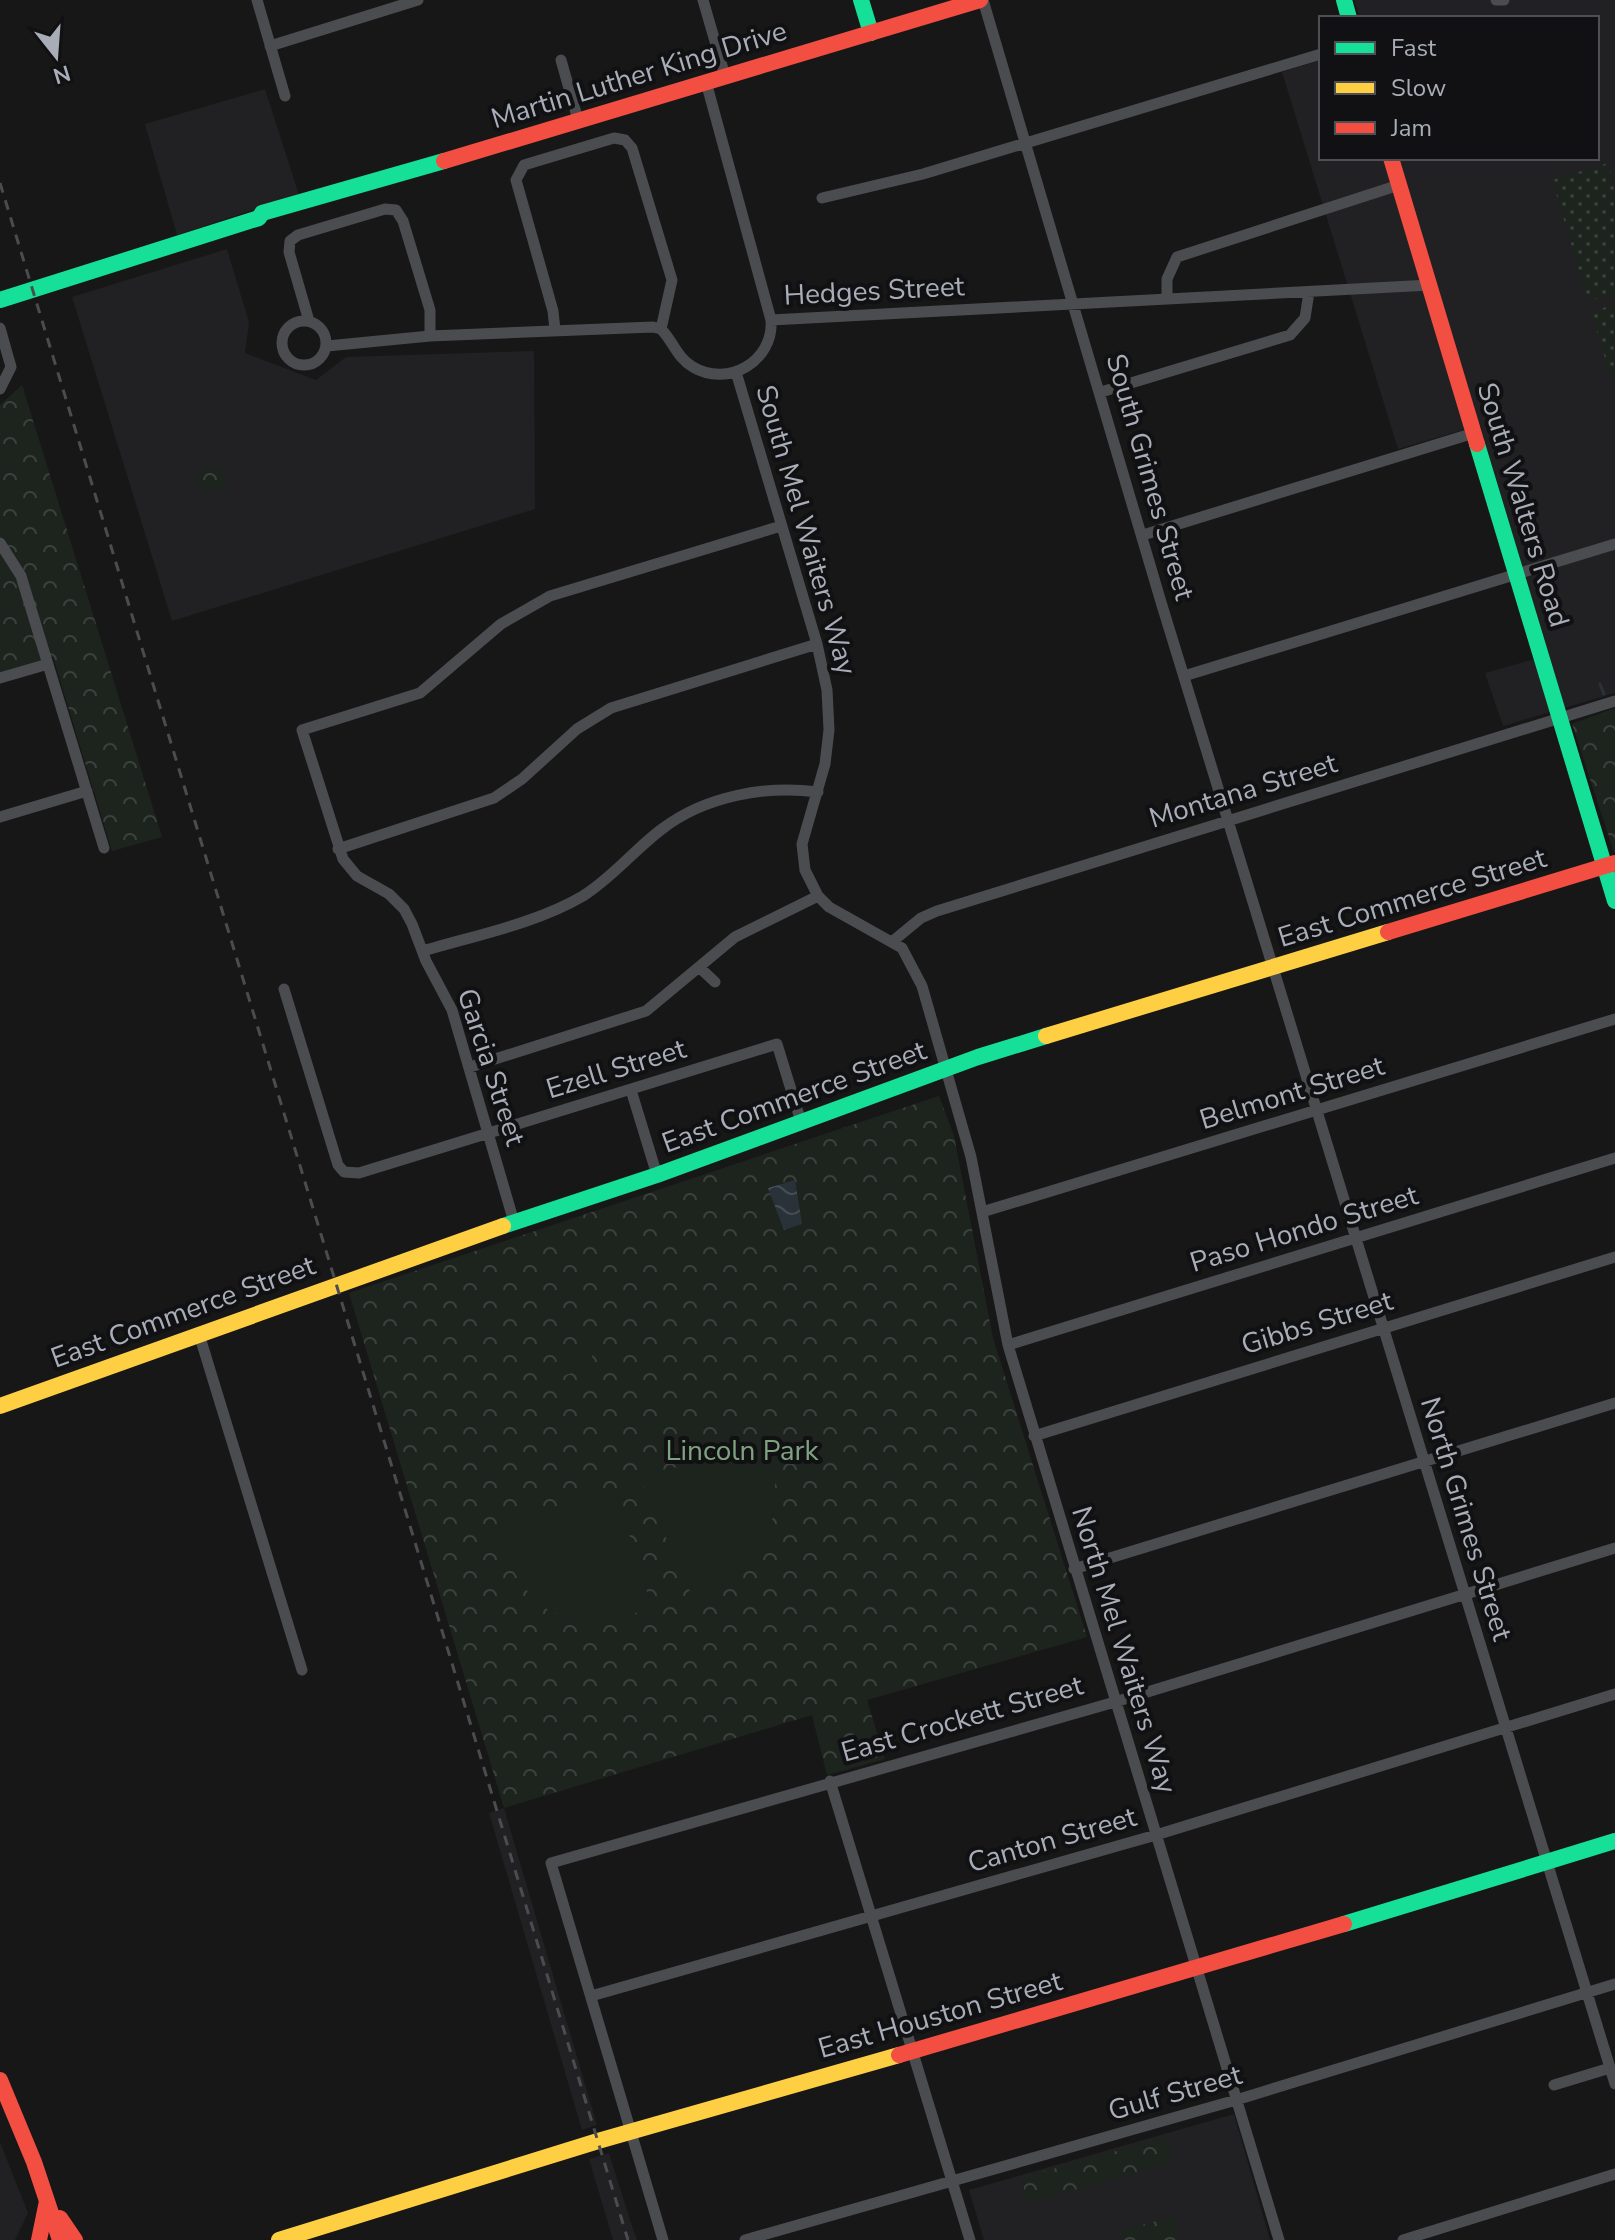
<svg xmlns="http://www.w3.org/2000/svg" width="1615" height="2240" viewBox="0 0 1615 2240" font-family="'Nunito Sans',sans-serif">
  <style>
    .built { fill: #212123 }
    .grass { fill: url(#grass-dots) }
    .park { fill: url(#park-crowns) }
    .pitch { fill: #1d241e }
    .water { fill: url(#water-waves) }
    .lines { fill: none; stroke-linecap: round; stroke-linejoin: round }
    .stream { stroke: #2a3239; stroke-width: 3 }
    .street { stroke: #4b4c50; stroke-width: 11 }
    .fast { stroke: #16e098; stroke-width: 16 }
    .slow { stroke: #ffcf43; stroke-width: 16 }
    .jam { stroke: #f24e42; stroke-width: 16 }
    .rail { stroke: #4b4c4f; stroke-width: 3; stroke-dasharray: 10 8; stroke-linecap: butt }
    .labels { text-anchor: middle; dominant-baseline: central; stroke-width: 8; stroke-linejoin: round; paint-order: stroke }
    .street-label { font-size: 28px; fill: #a8adb8; stroke: #111113 }
    .park-label { font-size: 28px; fill: #7fa381; stroke: #111113 }
  </style>
  <defs>
    <pattern id="grass-dots" width="8" height="8" patternUnits="userSpaceOnUse" patternTransform="scale(2)"><rect width="8" height="8" fill="#1d241e"/><path d="M2 2h.1M6 6h.1" fill="none" stroke="#3b413d" stroke-width="1.8" stroke-linecap="round"/></pattern>
    <pattern id="park-crowns" width="20" height="18" patternUnits="userSpaceOnUse" patternTransform="scale(2)"><rect width="20" height="18" fill="#1d241e"/><path d="M2 6a3 3 0 1 1 6 0M12 15a3 3 0 1 1 6 0" fill="none" stroke="#3b413d"/></pattern>
    <pattern id="water-waves" width="16" height="10" patternUnits="userSpaceOnUse" patternTransform="scale(2)"><rect width="16" height="10" fill="#2a3239"/><path d="M0 5q4-4 8 0t8 0" fill="none" stroke="#464d54"/></pattern>
  </defs>
  <rect width="100%" height="100%" fill="#171717"/>
  <path class="built" d="M1354,0H1615V693L1503,726L1485,673L1549,655L1480,425L1398,449L1282,72L1321,60V158H1597V18H1360Z
    M265,89L299,195L177,235L145,124Z
    M227,249L249,322L245,353L316,380L346,357L534,351L535,509L172,621L72,297Z
    M504,1808L597,2125L582,2130L489,1813Z
    M1234,2114L1270,2240H984L969,2190Z
    M0,2142L28,2213L15,2240H0Z
    M609,2153L632,2226L637,2240H613L589,2159Z"/>
  <path class="grass" d="M1608,163L1615,188V296L1588,300L1552,180Z
    M1615,302V373L1610,375L1592,314Z"/>
  <path class="park" d="M22,385L162,837L112,851L53,657L0,673V405Z
    M221,466L228,489L201,493L195,473Z
    M1615,708V852H1614L1572,724Z
    M939,1096L954,1136L993,1338L1087,1637L867,1700L885,1759L827,1775L812,1715L504,1808L349,1293Z
    M1166,2137L1173,2162L1028,2203L1021,2178Z
    M1172,2217L1179,2240H1123L1120,2231Z"/>
  <path class="pitch" d="M588,1344L595,1366L562,1376L555,1355Z
    M769,1451C789,1519 761,1576 693,1598L643,1486L650,1472Z
    M609,1490L617,1495L652,1608C560,1637 529,1615 493,1528Z"/>
  <path class="water" d="M795,1180L802,1224L784,1230L768,1188Z"/>
  <g class="lines">
    <path class="stream" d="M1600,684L1604,694"/>
    <path class="street" d="M257,0L285,96
      M703,0L725,76
      M983,0L1161,602L1615,2084
      M1496,0H1504
      M270,46L418,0
      M561,60L578,120
      M822,198L923,174L1321,54
      M1167,297V279L1177,257L1399,185
      M771,320L1430,285
      M282 343a22 22 0 1 1 44 0a22 22 0 1 1-44 0Z
      M309,321L289,252L290,241L298,235L385,209L396,210L403,221L430,310V336
      M0,328L11,367L0,389
      M555,330L553,311L516,180L524,165L614,138L625,140L632,148L672,280L661,329
      M327,346L430,336L653,327L661,329C673,341 677,358 693,367C728,388 774,361 771,320L706,82
      M736,372L817,644L827,690L829,730L825,764L802,844L805,870L818,896L829,907L902,948L922,986L971,1157L1008,1345L1279,2240
      M1101,392L1290,335L1305,318L1309,292
      M1143,535L1474,433
      M0,543L21,576L104,848
      M1184,676L1615,544
      M0,678L48,664
      M0,817L87,791
      M338,849L494,798L522,779L577,729L611,708L817,644
      M893,941L921,918L937,911L1615,701
      M423,951C476,935 535,924 583,896C613,877 634,850 662,829C705,796 766,785 818,792
      M700,968L715,982
      M284,989L338,1165L344,1172L359,1173L777,1044L801,1122
      M470,1067L646,1011L735,937L818,896
      M631,1090L657,1175
      M982,1212L1615,1019
      M514,1222L452,1010L426,961L412,924L404,909L389,894L357,876L343,859L302,730L420,693L501,624L550,596L781,526
      M199,1334L302,1670
      M1008,1345L1615,1158
      M1034,1436L1615,1257
      M1074,1569L1615,1403
      M830,1781L970,2240
      M591,1996L1156,1835L1615,1694
      M1554,2085L1610,2068
      M663,2240L551,1863L1115,1702L1615,1548
      M745,2240L1236,2100L1615,1984
      M1403,2240L1615,2174"/>
    <path class="fast" d="M861,0L871,33
      M1344,0L1349,18
      M0,300L259,218L262,213L444,161
      M1477,444L1615,901
      M503,1226L657,1175L978,1057L1046,1036
      M1344,1924L1615,1841"/>
    <path class="slow" d="M1046,1036L1388,932
      M0,1406L503,1226
      M279,2240L598,2141L899,2055"/>
    <path class="jam" d="M1391,158L1477,444
      M444,161L980,0
      M1388,932L1615,863
      M899,2055L1344,1924
      M0,2080L34,2162L60,2240
      M60,2218L75,2240
      M39,2240L47,2201"/>
    <path class="rail" d="M0,183L628,2240"/>
  </g>
  <g class="labels">
    <g class="street-label">
      <text transform="translate(639 75) rotate(-17)">Martin Luther King Drive</text>
      <text transform="translate(874 291) rotate(-3)">Hedges Street</text>
      <text transform="translate(1150 477) rotate(74)">South Grimes Street</text>
      <text transform="translate(1523 505) rotate(73)">South Walters Road</text>
      <text transform="translate(806 530) rotate(74)">South Mel Waiters Way</text>
      <text transform="translate(1243 791) rotate(-17)">Montana Street</text>
      <text transform="translate(1412 898) rotate(-17)">East Commerce Street</text>
      <text transform="translate(491 1067) rotate(72)">Garcia Street</text>
      <text transform="translate(616 1069) rotate(-17)">Ezell Street</text>
      <text transform="translate(1292 1093) rotate(-17)">Belmont Street</text>
      <text transform="translate(794 1097) rotate(-20)">East Commerce Street</text>
      <text transform="translate(1304 1229) rotate(-17)">Paso Hondo Street</text>
      <text transform="translate(183 1312) rotate(-20)">East Commerce Street</text>
      <text transform="translate(1317 1323) rotate(-17)">Gibbs Street</text>
      <text transform="translate(1466 1519) rotate(73)">North Grimes Street</text>
      <text transform="translate(1124 1650) rotate(73)">North Mel Waiters Way</text>
      <text transform="translate(962 1719) rotate(-16)">East Crockett Street</text>
      <text transform="translate(1052 1840) rotate(-16)">Canton Street</text>
      <text transform="translate(940 2015) rotate(-16)">East Houston Street</text>
      <text transform="translate(1175 2093) rotate(-16)">Gulf Street</text>
    </g>
    <g class="park-label">
      <text x="742" y="1451">Lincoln Park</text>
    </g>
  </g>
  <rect x="1319" y="16" width="280" height="144" fill="#111113" stroke="#4d4f55" stroke-width="2"/>
  <rect x="1335" y="42" width="40" height="12" fill="#16e098" stroke="#4d4f55" stroke-width="2"/>
  <text x="1391" y="56" font-size="24" fill="#a8adb8">Fast</text>
  <rect x="1335" y="82" width="40" height="12" fill="#ffcf43" stroke="#4d4f55" stroke-width="2"/>
  <text x="1391" y="96" font-size="24" fill="#a8adb8">Slow</text>
  <rect x="1335" y="122" width="40" height="12" fill="#f24e42" stroke="#4d4f55" stroke-width="2"/>
  <text x="1391" y="136" font-size="24" fill="#a8adb8">Jam</text>
  <g transform="translate(56 56) rotate(163)" stroke="#111113" stroke-width="6" paint-order="stroke">
  <path d="M0-6L14 30L0 20L-14 30Z" fill="#a8adb8"/>
  <text y="-12" font-size="22" font-weight="bold" text-anchor="middle" fill="#a8adb8">N</text>
  </g>
</svg>
